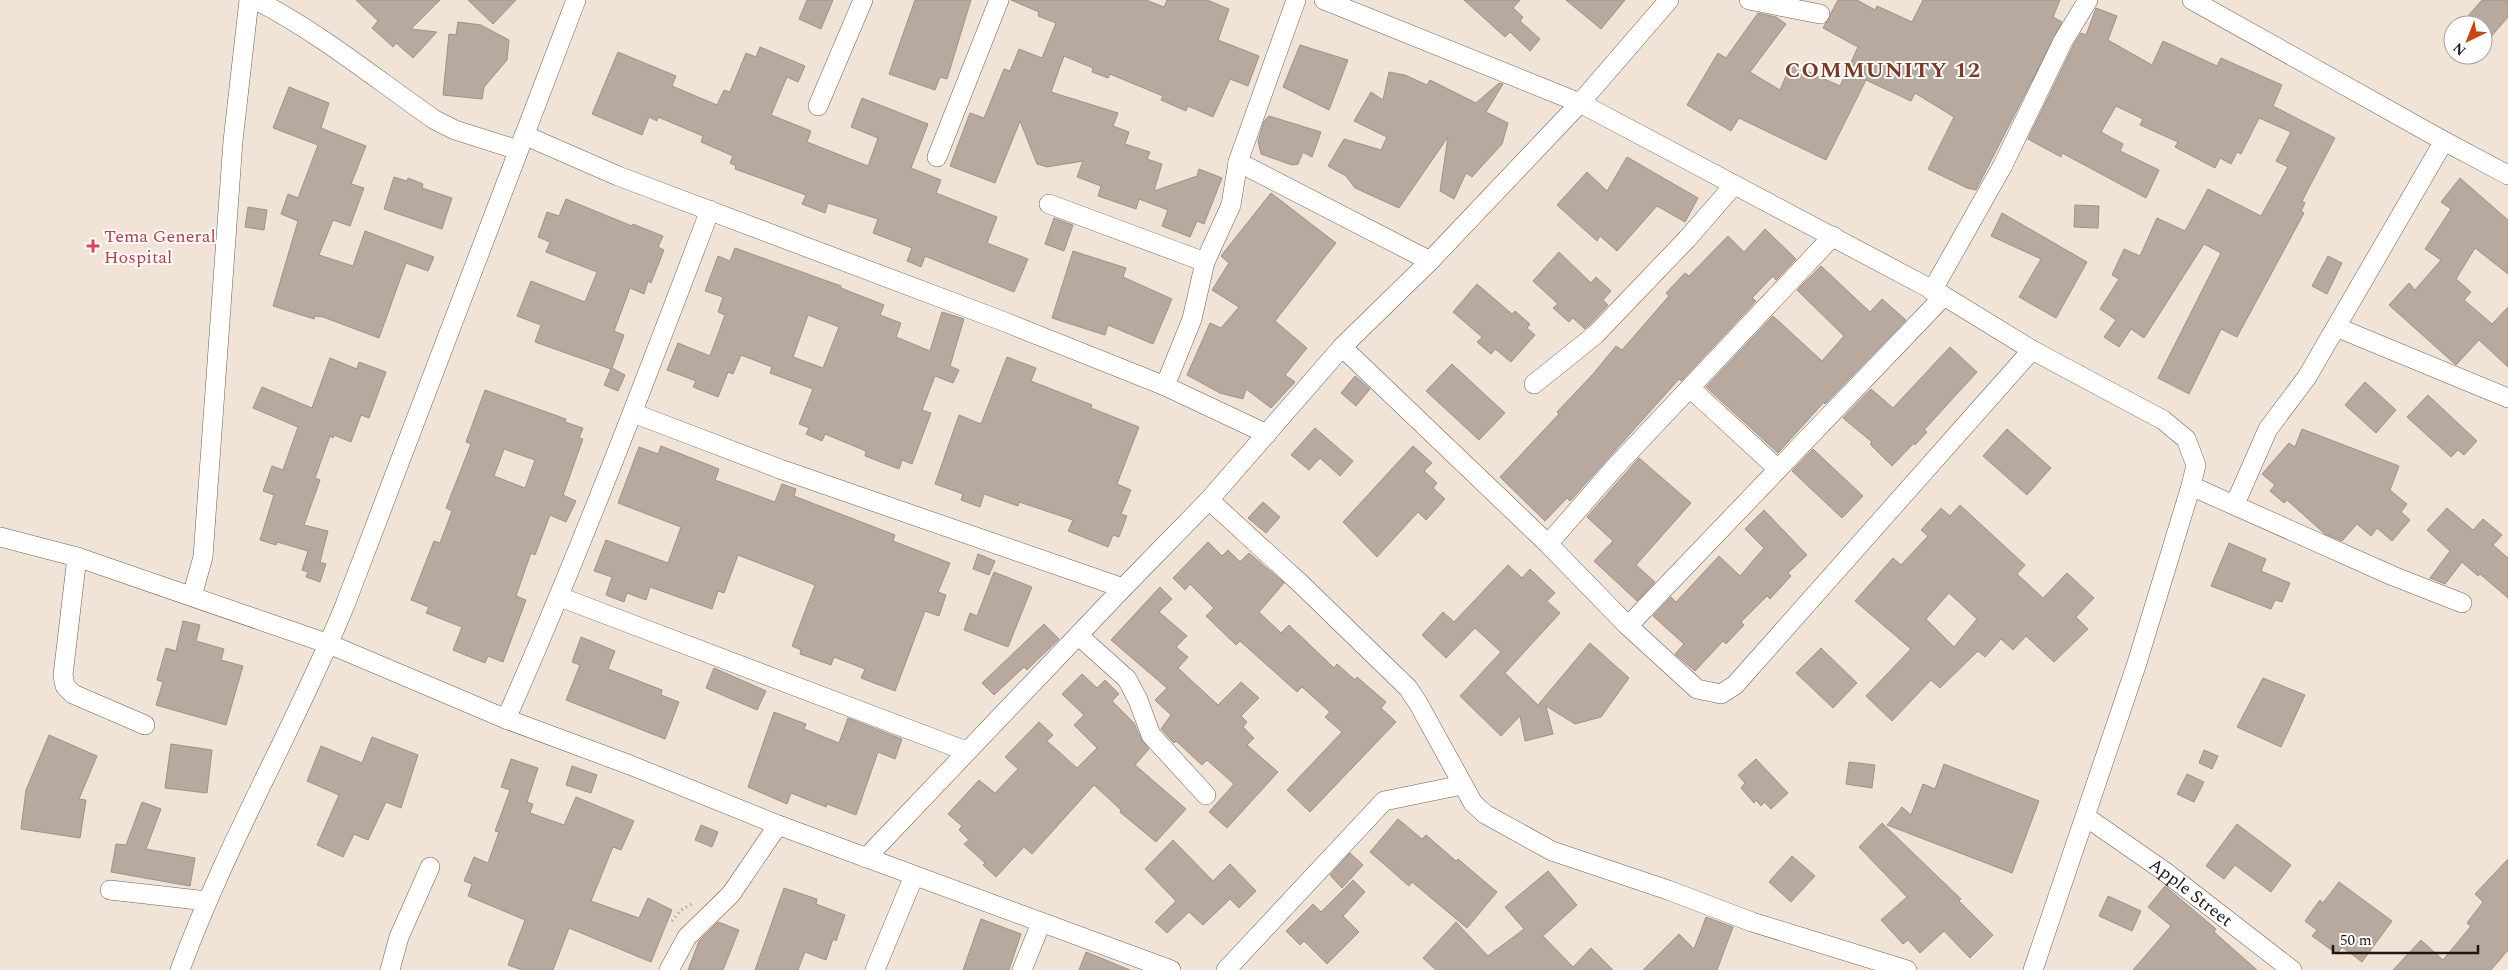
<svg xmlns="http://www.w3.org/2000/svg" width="2508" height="970" viewBox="0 0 2508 970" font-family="Spectral,serif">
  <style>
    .building { fill: #b7a99d; stroke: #a09286; fill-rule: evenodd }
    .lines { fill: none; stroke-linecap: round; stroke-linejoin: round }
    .minor-casing { stroke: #6d6055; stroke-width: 20 }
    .path { stroke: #a1968d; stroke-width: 3; stroke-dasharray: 1 4; stroke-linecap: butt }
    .minor { stroke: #fff; stroke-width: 19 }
    .health-dot { fill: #e0444e; stroke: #fff; stroke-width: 2 }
    .labels { text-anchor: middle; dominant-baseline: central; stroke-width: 4; stroke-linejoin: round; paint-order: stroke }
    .health-label { font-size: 18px; fill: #be3a42; stroke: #fff; text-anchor: start }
    .street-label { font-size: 18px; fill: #1d1713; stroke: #fff }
    .district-label { font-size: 22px; font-weight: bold; letter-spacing: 1px; fill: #7d3924; stroke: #fff }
  </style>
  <rect width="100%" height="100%" fill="#f1e3d6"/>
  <path class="building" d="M356,0H440L411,29L437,32L413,58L396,43L393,47L372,28L378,21Z
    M468,0H516L493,24Z
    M807,0H833L821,29L799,19Z
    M915,0H971L947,79L940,77L935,90L889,74Z
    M1011,0H1146L1164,7L1167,0H1207L1229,9L1218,40L1259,56L1248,86L1230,79L1213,117L1188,106L1186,111L1161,100L1163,96L1110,74L1108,78L1092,72L1093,68L1064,56L1051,92L1118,113L1113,126L1129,132L1125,144L1150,152L1147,159L1162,164L1154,191L1197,176L1199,169L1222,178L1204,224L1197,221L1190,237L1162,226L1168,210L1139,199L1136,209L1098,196L1101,186L1077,177L1083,161L1047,167L1037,164L1020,121L995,183L950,166L970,113L984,118L1004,69L1010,71L1019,49L1042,58L1056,23L1038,16L1039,12Z
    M1464,0H1520L1513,8L1523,17L1520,21L1540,39L1530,51L1510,32L1505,37Z
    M1566,0H1625L1601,29Z
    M1838,0H1857L1875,10L1877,6L1912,22L1923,0H2060L2053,17L2062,22L1976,190L1967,188L1928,169L1954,117L1915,93L1911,101L1866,80L1826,160L1739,118L1731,131L1687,105L1718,53L1726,58L1758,13L1776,17L1786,24L1750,72L1780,90L1791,64L1840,86L1858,47L1823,28Z
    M2482,0H2508V17L2483,46V25H2460Z
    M2096,8L2117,16L2108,40L2152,65L2163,41L2217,66L2221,58L2282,85L2273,106L2335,138L2302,201L2305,203L2301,211L2304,213L2237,337L2221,329L2189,394L2158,378L2221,253L2204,244L2144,338L2131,329L2119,347L2104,337L2116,320L2100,309L2119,279L2112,275L2124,249L2140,256L2157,218L2185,231L2208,189L2261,216L2288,167L2276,161L2291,132L2259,118L2241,154L2237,152L2231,164L2220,158L2215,168L2175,147L2178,142L2140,125L2143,119L2116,106L2101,132L2123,144L2120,151L2159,170L2146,198L2062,153L2061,157L2028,139L2073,46L2081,33L2086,35Z
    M458,22L481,25L509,40L507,60L484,87L482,99L443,95L449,34L456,35Z
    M1300,45L1348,60L1329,110L1283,87Z
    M760,47L805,66L798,82L787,77L771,115L811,131L807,142L868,166L878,138L851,127L862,98L928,124L911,168L941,180L936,193L997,217L987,243L1028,259L1014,292L925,256L921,267L907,261L912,248L873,233L878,219L828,203L825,213L802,204L806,195L735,169L736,166L730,163L733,156L701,142L703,136L658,117L657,121L649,117L642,135L592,114L618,52L676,76L672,86L717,105L724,90L730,92L746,53L756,57Z
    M1389,72L1405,75L1427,85L1430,80L1476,103L1499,83L1503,84L1486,112L1508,123L1502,144L1472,177L1466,173L1454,199L1440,191L1448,137L1399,208L1355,188L1346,176L1328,166L1344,139L1381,150L1387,137L1354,121L1371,92L1383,100Z
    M289,87L329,103L321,128L366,146L351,184L364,188L350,226L333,220L319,255L353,266L365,231L434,257L428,271L406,263L379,338L323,317L315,316L314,319L273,306L298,221L281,214L288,194L298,198L318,145L273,128Z
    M1269,116L1321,132L1312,157L1303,152L1298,164L1292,165L1261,154L1258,141L1264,121Z
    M1627,157L1698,198L1685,222L1657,206L1617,251L1600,236L1597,241L1557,205L1587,172L1607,191Z
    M394,177L407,181L408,178L423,184L422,188L452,198L442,229L384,209Z
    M2460,178L2508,220V274L2475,248L2456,279L2471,292L2464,300L2492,324L2508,307V367L2479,340L2456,365L2389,305L2409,283L2415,290L2441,260L2425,249L2451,209L2441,202Z
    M1271,193L1336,243L1275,321L1307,348L1285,375L1295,382L1271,408L1246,389L1243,399L1220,393L1187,375L1210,323L1221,328L1239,307L1212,290L1229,263L1221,256Z
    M566,199L632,226L633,224L663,236L658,247L664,250L651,283L648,281L644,294L630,288L614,331L624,335L612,368L625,375L618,391L604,385L611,369L535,342L541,325L517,316L531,281L585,302L597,272L546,252L550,242L538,237L547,212L559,216Z
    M2075,205L2099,206L2098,228L2074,227Z
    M248,207L267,210L264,230L245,227Z
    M2002,213L2087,262L2056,318L2019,297L2041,259L1991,236Z
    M1054,218L1073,225L1064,251L1045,244Z
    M1765,229L1796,259L1776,280L1773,276L1752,298L1756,301L1681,381L1679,379L1570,501L1567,498L1545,521L1500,477L1559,414L1557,412L1593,374L1616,346L1622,350L1669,296L1666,293L1685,273L1689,276L1728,236L1744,252Z
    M735,248L841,286V288L884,305L880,315L901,323L896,337L930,351L942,312L964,319L950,366L959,370L953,383L935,376L922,410L931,413L912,464L902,460L899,469L865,456L866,451L825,434L822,441L806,434L809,428L799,424L813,389L770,373L772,367L741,355L733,374L728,372L718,397L693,387L696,381L667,370L678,343L710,356L725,315L718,312L723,297L705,291L718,256L730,261ZM808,315L839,327L823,368L793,357Z
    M1073,251L1126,268L1123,277L1172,299L1153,344L1108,325L1105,335L1052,318Z
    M1559,252L1591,283L1596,277L1611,291L1603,300L1608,305L1585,329L1573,318L1569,322L1553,308L1558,304L1533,281Z
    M2328,256L2342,263L2327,294L2312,286Z
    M1821,266L1870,312L1882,299L1906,320L1825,404L1824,402L1778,453L1706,387L1773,316L1822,361L1844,336L1797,290Z
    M1477,284L1512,314L1515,311L1530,324L1527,328L1535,335L1511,362L1495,349L1491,354L1477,342L1482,337L1453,312Z
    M1950,347L1977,372L1924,430L1927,432L1915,445L1914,443L1892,466L1870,444L1872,442L1843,418L1871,389L1893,408Z
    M1007,357L1036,368L1031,381L1092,405L1091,408L1139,427L1117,484L1131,490L1121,514L1127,516L1119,537L1113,535L1108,547L1068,531L1073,520L1019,502L1018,506L984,494L980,507L961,500L963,494L935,484L959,415L981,424Z
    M330,358L357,369L359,362L386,372L369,418L361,415L351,442L334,435L333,438L330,436L315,478L320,480L304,525L328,531L320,562L326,564L320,582L306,577L308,572L302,570L308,551L277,542L276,545L260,540L274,495L263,491L272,466L283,470L298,427L253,408L262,387L312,408Z
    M1452,364L1505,413L1479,440L1426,391Z
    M1355,376L1370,389L1356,406L1341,393Z
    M2365,382L2396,410L2376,433L2345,405Z
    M485,390L566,419L565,422L583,428L579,438L583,439L563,495L576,501L566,522L550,515L535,555L531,553L516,596L526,600L503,662L488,656L485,663L453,650L462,627L426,613L429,607L411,600L434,541L440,543L452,511L446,508L471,444L466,442ZM504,449L535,460L525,488L494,476Z
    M2428,395L2477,441L2464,455L2458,450L2451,457L2407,417Z
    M1315,428L1353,461L1340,476L1320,458L1309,470L1291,455Z
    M2007,429L2051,468L2027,495L1983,456Z
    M2302,429L2399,466L2390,490L2407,504L2401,512L2410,520L2392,541L2377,528L2371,536L2357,524L2342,541L2325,534L2287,500L2284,503L2270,491L2275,485L2262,474L2289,443L2295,447Z
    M661,446L719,469L715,480L775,502L782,484L796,489L794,496L895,535L893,541L950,563L938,592L946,595L939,616L925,611L895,691L861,678L865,669L834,657L831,665L800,654L801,650L792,646L815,585L738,555L724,593L718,591L712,609L650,587L646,600L627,593L624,602L606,595L612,577L594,571L606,540L668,563L681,527L618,503L639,447L658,454Z
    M1413,446L1432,463L1424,471L1437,483L1433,488L1445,499L1426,520L1418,512L1377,557L1343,522Z
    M1813,449L1863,496L1842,518L1792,471Z
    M1639,458L1691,503L1636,565L1655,582L1637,601L1594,561L1613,541L1587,517Z
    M1263,502L1280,517L1266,533L1248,518Z
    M1960,505L2025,565L2017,574L2043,598L2067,573L2094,598L2076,617L2088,629L2054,662L2026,636L2013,650L2001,639L1985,657L1978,651L1940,688L1931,680L1892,721L1866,696L1911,649L1855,601L1893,558L1901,565L1928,536L1921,530L1941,508L1950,516ZM1949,593L1977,619L1954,647L1926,619Z
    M2447,508L2473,530L2483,519L2502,535L2493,545L2508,558V598L2480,574L2478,576L2462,562L2445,584L2430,578L2450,551L2427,530Z
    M1764,510L1807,555L1788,573L1791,576L1770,599L1767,596L1741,622L1744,625L1726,644L1723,641L1695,671L1675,654L1684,644L1653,616L1671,597L1676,602L1719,556L1740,576L1764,548L1745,529Z
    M1208,542L1222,556L1228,550L1240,562L1249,553L1284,583L1259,612L1281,633L1289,625L1334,668L1337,664L1355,680L1357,677L1386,702L1381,708L1396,722L1310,812L1287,790L1342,732L1325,717L1330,712L1302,687L1297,692L1240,641L1236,645L1206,616L1214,608L1190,584L1185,590L1173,578Z
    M2229,543L2266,559L2261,571L2290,583L2282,602L2275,600L2271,609L2211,586Z
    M978,554L995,561L989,575L973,569Z
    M1508,565L1522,578L1530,569L1555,593L1547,601L1560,613L1505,673L1538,705L1590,643L1629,678L1601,717L1575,724L1546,706L1553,734L1525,741L1520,716L1501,736L1460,696L1501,652L1475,628L1446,658L1422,635L1443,612L1454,622Z
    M994,572L1032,587L1008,647L964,630L970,613L977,616Z
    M1160,587L1172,599L1159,612L1187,636L1176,647L1188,657L1178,668L1218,705L1241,682L1259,698L1241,716L1247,722L1243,727L1254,738L1247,745L1278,772L1227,828L1209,812L1234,784L1207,760L1202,765L1176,741L1174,743L1161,729L1171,715L1155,700L1167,688L1111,640Z
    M183,621L200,625L196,641L224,649L221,660L243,666L226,725L156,705L163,682L157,680L166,648L176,651Z
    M1044,624L1059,639L1027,670L1024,667L994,695L982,683Z
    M581,637L615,651L608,669L662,690L661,695L679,702L665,739L566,700L580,665L572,662Z
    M1821,648L1857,683L1833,708L1796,673Z
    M714,668L766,691L757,710L706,688Z
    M1082,674L1097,688L1105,680L1119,694L1112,701L1134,723L1141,739L1149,749L1135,765L1186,809L1156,842L1120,812L1121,810L1094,785L1032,854L1024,847L996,877L983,865L985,863L964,844L969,840L959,830L962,826L948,814L979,780L995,793L1018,769L1005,757L1039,722L1053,735L1047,741L1077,768L1097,748L1074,725L1084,715L1062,694Z
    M2263,678L2305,695L2281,747L2237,727Z
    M774,712L806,724L804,729L839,743L848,718L902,739L895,759L878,752L856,815L827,804L826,807L791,793L787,804L748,787Z
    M49,735L97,756L79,799L86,800L80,838L21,829L26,790Z
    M372,737L418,755L401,808L386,802L368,840L354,834L343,857L317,845L339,795L307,781L321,746L362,763Z
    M171,744L212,750L207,793L165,788Z
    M2204,750L2218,756L2212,769L2199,763Z
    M511,759L538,768L527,802L533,804L530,813L564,825L576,797L634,821L621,850L613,847L591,901L639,918L648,898L672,910L651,962L569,928L553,970H522L508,965L525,920L468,896L472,884L464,881L474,857L488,863L499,832L495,831L510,790L501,787Z
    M1756,759L1788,793L1771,809L1764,802L1761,806L1756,800L1754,803L1741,788L1745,783L1738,775Z
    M1849,762L1875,765L1872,788L1846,784Z
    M1944,764L2039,801L2012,873L1887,825L1902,807L1911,815L1923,784L1935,789Z
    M572,766L597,775L591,793L566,785Z
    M2187,774L2204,782L2194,802L2177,794Z
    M142,802L161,809L146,849L195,858L190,886L111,872L116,844L126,845Z
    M1398,819L1422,839L1426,835L1456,861L1458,859L1497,892L1467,928L1412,882L1409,886L1370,852Z
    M1882,823L1961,899L1959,901L1993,935L1970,958L1944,931L1920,953L1908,940L1903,944L1881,920L1907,897L1859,847Z
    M2237,824L2291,865L2271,892L2235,865L2224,879L2206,866Z
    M701,825L718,832L712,847L695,840Z
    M1173,840L1213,881L1230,864L1256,891L1239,908L1230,899L1203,925L1189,912L1167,933L1155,922L1176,901L1145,869Z
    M1350,853L1363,865L1342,888L1330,875Z
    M1792,856L1815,876L1791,902L1769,882Z
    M2508,859V950L2491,970H2393L2421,940L2443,960L2471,926L2467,923L2483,902L2475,894Z
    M1548,871L1577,905L1543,936L1573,967L1591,948L1613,970H1436L1423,958L1456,922L1488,956L1524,929L1505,907Z
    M1353,880L1365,892L1343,916L1359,932L1327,964L1304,941L1300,945L1286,931L1313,904L1321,912Z
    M2339,882L2392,921L2362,962L2342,947L2337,954L2312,936L2317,930L2305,921L2320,900L2323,903Z
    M2165,886L2216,929L2214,932L2257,970H2133L2171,926L2148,907Z
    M784,888L817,899L816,904L845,915L836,941L833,939L826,960L805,952L798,970H755Z
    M2108,896L2141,911L2132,931L2099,916Z
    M1706,917L1733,927L1717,970H1643L1679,934L1694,949Z
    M981,919L1021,934L1009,970H963Z
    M718,922L739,930L723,970H688L699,941Z
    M1086,952L1130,970H1079Z"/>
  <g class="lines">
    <defs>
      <g id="minor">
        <path d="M256,0C320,33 376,79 435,120L455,130L518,150"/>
        <path d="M1324,0L1580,103L1944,296L2032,350L2163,420L2186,439L2196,465L2191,486L2137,663L2033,970"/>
        <path d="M1749,0L1820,14"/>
        <path d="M2192,0L2444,141L2508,175"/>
        <path d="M818,106L863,0"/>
        <path d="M524,135L618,176L1005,322L1165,386L1267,434"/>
        <path d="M937,157L999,0"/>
        <path d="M1238,162L1430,261"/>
        <path d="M1049,204L1205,262"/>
        <path d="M1932,291L2003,165L2063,41L2088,0"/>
        <path d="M2336,327L2508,398"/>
        <path d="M1342,347L1548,544L1628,626L1697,689L1721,694L1735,685L2032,350"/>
        <path d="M1534,384L1595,335L1687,239L1734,185"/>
        <path d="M1165,386L1192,319L1205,262L1231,205L1238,162L1296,0"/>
        <path d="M1690,388L1778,469"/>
        <path d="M633,413L780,469L1123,588"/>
        <path d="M2191,486L2393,576L2462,603"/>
        <path d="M1209,500L1301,584L1408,688L1418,703L1473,803L1485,814L1552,851L1668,890L1752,922L1907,970"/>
        <path d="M2235,504L2268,429L2307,377L2444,141"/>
        <path d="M0,537L77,557L329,644L506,719L630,765L778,825L1171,970"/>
        <path d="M1548,544L1616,466L1833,236"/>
        <path d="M77,557L63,675L65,686L73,694L145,725"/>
        <path d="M192,596L203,557L233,141L249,0"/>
        <path d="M560,597L966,751"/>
        <path d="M1628,626L1944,296"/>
        <path d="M1079,636L1127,679L1138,700L1151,735L1206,795"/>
        <path d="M506,719C580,552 645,381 710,210"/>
        <path id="s1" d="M2086,817L2164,871L2292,970"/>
        <path d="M866,858L1123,588L1209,500L1342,347L1430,261L1580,103L1669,0"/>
        <path d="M110,890L207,901"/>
        <path d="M180,970C226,844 294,729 345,605L576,0"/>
        <path d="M390,970L399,937L430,867"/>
        <path d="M669,970L687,937L731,894L778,825"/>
        <path d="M875,970L914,876"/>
        <path d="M1022,970L1041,923"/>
        <path d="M1226,970L1384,801L1462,785"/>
      </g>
    </defs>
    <use href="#minor" class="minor-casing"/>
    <path class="path" d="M672,921L681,910L692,904"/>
    <use href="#minor" class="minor"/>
  </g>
  <path class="health-dot" d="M90.5 238.5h5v5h5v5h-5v5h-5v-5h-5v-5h5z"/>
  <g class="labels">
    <g class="health-label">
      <text x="104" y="236">Tema General<tspan x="104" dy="21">Hospital</tspan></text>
    </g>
    <g class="street-label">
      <text stroke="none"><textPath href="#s1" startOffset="129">Apple Street</textPath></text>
    </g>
    <g class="district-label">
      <text x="1883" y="70">COMMUNITY 12</text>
    </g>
  </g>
  <g transform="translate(2468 40) rotate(223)"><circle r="24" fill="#ffffff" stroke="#a5a2a1"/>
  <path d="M0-4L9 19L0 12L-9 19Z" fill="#cc4511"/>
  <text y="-8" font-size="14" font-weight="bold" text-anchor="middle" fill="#1d1713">N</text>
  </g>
  <path d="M2333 945v8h145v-8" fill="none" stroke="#1d1713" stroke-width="2.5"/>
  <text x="2340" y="945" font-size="15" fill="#1d1713" stroke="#ffffff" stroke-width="4" paint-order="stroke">50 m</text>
</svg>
